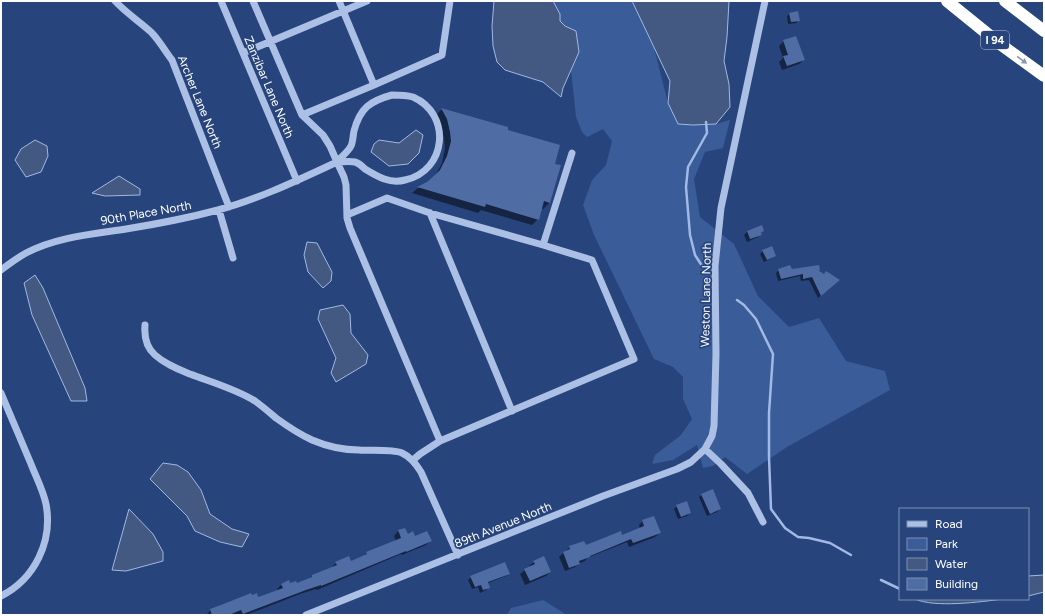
<svg xmlns="http://www.w3.org/2000/svg" width="1045" height="616" viewBox="0 0 1045 616" font-family="Figtree,sans-serif">
  <style>
    .green { fill: #3a5c99 }
    .water { fill: #435981; stroke: #a0b9e5 }
    .shadow { fill: #0007 }
    .lines { fill: none; stroke-linecap: round; stroke-linejoin: round }
    .stream { stroke: #a0b9e5; stroke-width: 2.5 }
    .building { fill: #4f6da4 }
    .minor { stroke: #abc0e4; stroke-width: 7 }
    .highway { stroke: #fff; stroke-width: 12 }
    .oneway { fill: #8898b7 }
    .labels { text-anchor: middle; dominant-baseline: central; stroke-width: 3.5; stroke-linejoin: round; paint-order: stroke }
    .shield { fill: #27447c; stroke: #bec7d8; stroke-width: 1 }
    .shield-label { font-size: 11px; font-weight: bold; fill: #fff }
    .street-label { font-size: 12px; fill: #fff; stroke: #27447c }
  </style>
  <rect width="100%" height="100%" fill="#27447c"/>
  <path class="green" d="M553,1H632L653,44L668,103L716,124L730,120L723,148L705,152L694,179L700,217L734,244L758,296L789,327L819,318L846,361L885,371L890,390L787,447L747,474L725,457L713,466L703,468L697,445L673,460L652,464L655,455L681,435L692,419L683,399V377L673,367L654,359L594,235L583,205L592,180L606,165L612,141L603,129L587,137L582,132L576,117L571,70L579,52L565,26L560,21Z
    M543,600L567,615H507L511,608Z"/>
  <path class="water" d="M494,1H553L560,14V21L565,26L576,31L579,52L563,88L561,97L543,82L505,70L497,62L493,46L492,26Z
    M632,1H729L727,37L724,61L729,84L730,107L716,124L693,125L678,124L668,103L670,81Z
    M416,130L423,135L419,153L408,164L389,166L371,152L374,144L379,140L399,143Z
    M35,140L47,146L48,156L41,172L26,177L15,160L21,149Z
    M119,176L140,189V195L105,196L92,193Z
    M307,242L317,243L332,272L331,281L323,288L308,272L304,255Z
    M35,275L43,288L85,388L87,401H71L32,315L24,283Z
    M343,305L350,314L351,333L368,355L366,364L336,382L331,373L336,358L318,319L320,310Z
    M163,463L177,465L188,472L201,490L210,514L232,529L249,534L242,547L220,542L195,531L187,516L150,479Z
    M129,509L153,534L163,552V561L126,571L112,570Z
    M1044,575V592L1028,596V576Z
    M915,599H1003C980,602 935,608 915,599Z"/>
  <path class="shadow" d="M790,13L799,20L796,23L788,24L787,16Z
    M784,41L804,60L799,64L782,70L779,62L783,58L779,46Z
    M442,109L507,131L554,164L550,202L543,209L541,208L538,219L532,225L481,210L478,213L412,193L418,188L428,183L434,178L442,163L445,148L444,138L441,125L436,115Z
    M761,226L763,231L761,234L758,237L747,242L744,235L747,232Z
    M763,251L775,255L772,258L764,262L760,254Z
    M779,270L818,271L836,283L818,298L809,280L801,281L800,276L778,281L776,273Z
    M702,495L720,509L717,512L707,516L699,497Z
    M677,506L690,513L687,516L678,519L674,509Z
    M643,521L660,533L655,537L629,547L627,542L587,558L585,561L580,563L575,567L565,571L559,557L570,547L585,546L622,536L640,529L639,525Z
    M405,529L407,535L430,541L426,545L402,555L401,554L317,590L316,589L300,594L246,615H237V614L234,615H206L211,610L258,598L278,591L277,589L282,584L296,585L309,580L312,576L332,568V567L336,563H350L363,557L367,553L396,541L394,536L398,531Z
    M534,562L550,572L546,576L525,585L520,574L525,570L530,567L529,566Z
    M509,574L506,576L488,583L489,587L486,590L480,593L478,587L472,589L468,580L471,577Z"/>
  <g class="lines">
    <path class="stream" d="M706,272L695,255L690,235L686,187L688,167L707,133L706,122
      M737,300L744,305L756,319L773,354L769,413V457L771,509L785,528L798,537L809,538L830,543L851,555
      M881,580L900,589"/>
  </g>
  <path class="building" d="M798,11L800,21L791,22L789,13Z
    M796,36L805,60L787,66L783,56L788,55L783,40Z
    M441,108L508,127V130L560,145L555,164L561,165L550,203L544,201L539,220L486,204L485,207L417,187L427,182L436,174L440,170L447,156L451,141L450,132L447,119Z
    M762,225L764,231L761,233L762,235L750,239L747,231Z
    M772,246L776,256L767,260L762,250Z
    M790,265L792,269L819,265L820,270L819,271L824,274L826,271L840,280L821,296L812,277L803,279V274L781,279L778,269Z
    M713,489L721,509L710,514L701,494Z
    M687,501L691,513L681,517L676,505Z
    M654,516L661,533L633,543L631,539L590,556V557L579,561L580,564L569,568L563,552L570,549L569,546L584,541L586,545L621,531L622,535L644,526L642,520Z
    M405,528L408,534L413,531L415,536L427,531L432,541L406,552V551L321,586V585L306,590L243,614L241,610L229,615H212L210,609L226,603L251,593L252,595L257,593L258,597L264,595L283,588L281,584L289,580L290,583L296,581L297,583L312,577V575L337,565L335,562L349,556L351,561L367,554L366,552L401,538L398,530Z
    M544,556L551,572L530,581L524,569L535,564L533,561Z
    M505,562L510,574L488,582L490,588L483,590L481,585L475,587L470,576Z"/>
  <g class="lines">
    <path class="minor" d="M115,1C126,13 139,21 151,32C159,40 165,51 172,60L229,207
      M221,1L297,181
      M253,1L302,115L323,135L330,146L337,162L344,177L346,185L347,218L350,228L440,441L420,454L413,460
      M339,1L374,85
      M243,53L367,1
      M392,95C399,95 406,95 413,97C452,114 447,171 405,180C390,184 378,177 365,169C362,166 359,163 355,162C349,161 342,162 337,162C341,157 348,152 351,146C353,142 353,135 354,131C360,108 370,101 392,95Z
      M302,115L374,85L442,55L450,1
      M219,210L233,258
      M430,213L512,411
      M347,215L387,198L430,213L543,245
      M1,270C9,264 17,258 26,253C56,237 93,234 126,229C157,224 188,218 218,210C259,199 298,180 337,162
      M145,325C144,337 146,347 155,355C165,364 178,369 190,374C211,382 236,389 255,401C262,406 269,412 276,418C287,426 299,434 312,440C326,446 344,450 359,450C371,451 392,449 402,453C411,457 416,464 421,472L458,555
      M1,393C11,417 21,440 31,464C36,477 43,490 46,504C53,541 35,579 1,596
      M440,441L634,359L592,260L543,245L572,153
      M705,449L721,464L748,493L763,522
      M306,615L603,496L677,469L691,462L705,449L712,436L714,426L716,354L715,266L721,208L765,1"/>
    <path class="highway" d="M947,1L1000,44L1044,76
      M1005,1L1044,31"/>
  </g>
  <defs><path id="oneway-solid" d="M-6-.8H1V-3.2L6.5 0L1 3.2V.8H-6Z"/></defs>
  <use class="oneway" href="#oneway-solid" transform="translate(1022 60) rotate(36)"/>
  <g class="labels">
    <rect class="shield" x="981" y="31" width="28" height="18" rx="3"/>
    <g class="shield-label">
      <text x="995" y="40">I 94</text>
    </g>
    <g class="street-label">
      <text transform="translate(269 87) rotate(67)">Zanzibar Lane North</text>
      <text transform="translate(200 102) rotate(68)">Archer Lane North</text>
      <text transform="translate(146 213) rotate(-10)">90th Place North</text>
      <text transform="translate(706 295) rotate(-89)">Weston Lane North</text>
      <text transform="translate(503 525) rotate(-22)">89th Avenue North</text>
    </g>
  </g>
  <rect width="1045" height="616" fill="none" stroke="#ffffff" stroke-width="4"/>
  <rect x="899" y="508" width="130" height="92" fill="#27447c" stroke="#7d8fb0"/>
  <rect x="907" y="521" width="20" height="6" fill="#abc0e4" stroke="#7d8fb0"/>
  <text x="935" y="528" font-size="12" fill="#ffffff">Road</text>
  <rect x="907" y="538" width="20" height="12" fill="#3a5c99" stroke="#7d8fb0"/>
  <text x="935" y="548" font-size="12" fill="#ffffff">Park</text>
  <rect x="907" y="558" width="20" height="12" fill="#435981" stroke="#7d8fb0"/>
  <text x="935" y="568" font-size="12" fill="#ffffff">Water</text>
  <rect x="907" y="578" width="20" height="12" fill="#4f6da4" stroke="#7d8fb0"/>
  <text x="935" y="588" font-size="12" fill="#ffffff">Building</text>
</svg>
